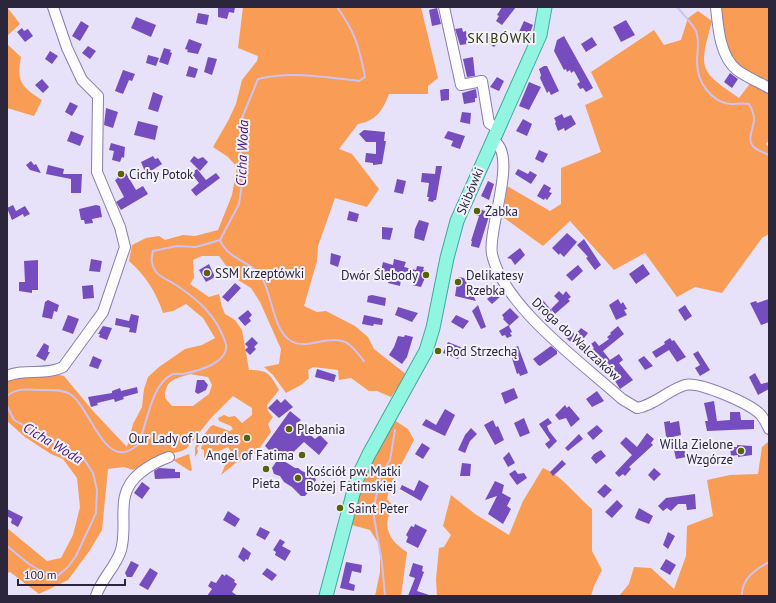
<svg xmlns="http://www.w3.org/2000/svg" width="776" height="603" viewBox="0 0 776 603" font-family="'PT Sans',sans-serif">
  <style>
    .green { fill: #f99c55; fill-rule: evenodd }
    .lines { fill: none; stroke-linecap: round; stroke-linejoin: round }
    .stream { stroke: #cec2f2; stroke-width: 2 }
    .building { fill: #754dbe }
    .minor-casing { stroke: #8b7db2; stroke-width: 12 }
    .major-casing { stroke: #3fa99a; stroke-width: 15 }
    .minor { stroke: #fff; stroke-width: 10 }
    .major { stroke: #92f5e1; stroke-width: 13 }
    .poi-dot { fill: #596301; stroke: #f3f1fc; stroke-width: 1.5 }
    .labels { text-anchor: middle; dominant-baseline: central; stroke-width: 4; stroke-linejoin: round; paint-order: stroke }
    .poi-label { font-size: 13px; fill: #2c263c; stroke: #f3f1fc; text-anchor: start }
    .street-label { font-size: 13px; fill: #2c263c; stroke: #f3f1fc }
    .neighbourhood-label { font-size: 14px; letter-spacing: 1px; fill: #2f340c; stroke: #f3f1fc }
    .water-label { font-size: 14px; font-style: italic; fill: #41127c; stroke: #f3f1fc }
  </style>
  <rect width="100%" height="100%" fill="#e7e1f9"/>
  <path class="green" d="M7,7L20,24L7,36Z
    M243,7H421L438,78L428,86V94H389C383,110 376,121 358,124L339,149L352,154L379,189L367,207L335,198L318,246L317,261L304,306L317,312L326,311L355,326L368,337L374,349L407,375L391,397L377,391H369L351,378L339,380L338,370L313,367L308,370L309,378L301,385L286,393L273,375L264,367L279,364L281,349L260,302L251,288L235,278L219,256H202L193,260L194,278L190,284L209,297L219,294L222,307L225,314L235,320L242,330L249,370C268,370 270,374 279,390L267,405L268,411L273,417L268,424L271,432L256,453L237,462L221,475L231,452L228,447L204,458V450L201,449L204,438L197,448L198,452L195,457V447L210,427L213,425L230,431L233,429L231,426L219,421L218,418L224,415L229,417L235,416L242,423L252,415V408L233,396L211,418L187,448L182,451L158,457L133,470L124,467L108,469L102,530L90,550L68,580L39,594L10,572L7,573V528L47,561L61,558L73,535L80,507L77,478L63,459L51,454L25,437L7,421V376L51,373L64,376L93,411L127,447L133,424L142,407L144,389L148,377L159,367L185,349L202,345L215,338L203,318L186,304L173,311L163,313C156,292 146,276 129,261L132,245L146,238L159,236L165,240L183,235L195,236L218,230L232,195L237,167L228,157L213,147L228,121L236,104L242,80L257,61L258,56L238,48ZM190,374L208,377L212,385L209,394L193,406H172L165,398C165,379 175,379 190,374Z
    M719,7H769V86L729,58Z
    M698,11L712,21C699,69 698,70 739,98L752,81L769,91V140L766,144L769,147V234L762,238L722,293L695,287L677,297L645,253L614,270L570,221L543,246L503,217L507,186L550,211L561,204V168L601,152L585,105L603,97L591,72L654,30L664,45L681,40L688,18Z
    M7,44L21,57C16,82 22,87 42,100L34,116L7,108Z
    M394,420L408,429L414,440L390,486L387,499L394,507C393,510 390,512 389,515C383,532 394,544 407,552L401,596H375L380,572V546L370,530L348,524L360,484Z
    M768,442L769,596H619L629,584L634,567L651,568L674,589L686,556L687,526L713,516L707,480L730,475L758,474L762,447Z
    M189,454L192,470L190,471L173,460Z
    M543,468C564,477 575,495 592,509V551L602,570L594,586L591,596H437L436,579L439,548L444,547L451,535L443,526L451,495L475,514L509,535L523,501Z"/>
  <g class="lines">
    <path class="stream" d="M677,7C683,14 692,23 696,31C700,42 697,51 697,62C697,81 710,102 731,104C737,104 743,103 749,104C752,109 754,113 754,119C754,128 746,140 754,147C758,151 765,153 769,155
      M220,240C228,260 251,261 261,276C272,293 273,331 291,341C306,350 326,336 342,341C351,343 358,354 364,361
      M7,396C16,388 28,389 39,390C49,390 62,389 70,394C88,405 101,457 125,452C129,451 134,448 138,445C147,425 151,385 171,375C174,373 179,374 183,374C198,371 233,362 225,341C216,316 199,300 176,285C170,281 160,277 156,272C151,265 151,259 153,251L177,246L196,247L220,240L239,204L243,178L240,143L242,118L258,79C291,71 326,77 359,81L365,77C359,46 355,32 337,7
      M7,406L14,420L84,459L93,473L97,490L96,513L76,556L68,567L54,579L29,564L7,546
      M385,596L382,563L373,511L381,475L390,460L395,430
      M742,596C741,579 756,569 769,562"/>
  </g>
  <path class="building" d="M218,7H235L234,13L229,12L227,19L218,17Z
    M502,7H516L502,25L496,21L499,16L497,15Z
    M437,8L441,24L432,26L429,10Z
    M198,13L209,15L207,25L196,23Z
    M136,17L156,25L151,37L131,28Z
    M626,20L635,35L621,42L613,27Z
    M81,21L89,26L80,41L72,36Z
    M524,21L533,25L528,38L520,34L519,32Z
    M22,28L24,31L28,29L33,36L25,42L17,32Z
    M462,28L463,32L466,31L468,44L460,45L455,29Z
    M491,35L499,41L494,47L486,41Z
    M564,36L593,88L586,92L583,88L580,89L577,84L580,82L574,71L571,73L570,70L567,72L566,69L564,70L554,51L557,40Z
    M592,37L597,45L586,52L581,44Z
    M189,39L202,44L198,54L187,52L188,50L185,49Z
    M88,46L96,51L90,59L82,53Z
    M164,48L171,50L170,52L172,53L168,65L159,62Z
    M50,51L58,56L52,64L45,59Z
    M148,55L159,58L156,66L146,63Z
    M208,57L217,59L212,75L204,72Z
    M473,57L475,76L467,77L463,59Z
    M189,66L198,69L195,78L186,76Z
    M544,66H547L559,91L551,95L549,91L547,93L540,78L541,75L539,69Z
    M123,70L135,74L132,81L129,80L123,94L115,91Z
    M730,73L738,79L732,88L724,82Z
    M497,77L504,81L499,91L490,87Z
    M42,79L49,87L43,93L35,85Z
    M529,82L541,87L529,110L519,106Z
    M445,89H449V100L441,101L440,90Z
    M476,89L477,98H475V102L464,104L462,93Z
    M153,92L163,96L158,112L148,109Z
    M70,102L78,106L72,116L65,112Z
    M106,108L118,112L113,128L104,125Z
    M462,112L471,113L470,124L460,122Z
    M562,114L564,118L571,115L576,124L565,131L564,128L558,131L555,123L556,122L554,118Z
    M523,119L532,124L527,136L516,131Z
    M138,121L158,126L155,140L134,135Z
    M364,130L385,132L384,141H386L382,164L373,165V163L365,162L366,153L376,154V142H366L359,134Z
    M71,131L84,136L80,146L67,141Z
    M448,131L465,136L460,149L451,146L453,141L444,138Z
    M111,143L125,147L124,158L122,157L120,162L112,160L114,151L109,150Z
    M539,150L548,154L543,163L535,159Z
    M153,156L155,159L158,158L162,164L146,174L141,162Z
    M194,156L198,159L203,157L208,162L200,171L190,161Z
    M31,161L34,165L36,164L41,173L30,170L26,165Z
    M48,165L64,169L63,174H82L81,193H71V179L46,174Z
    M436,166H442L436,200H434L433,202L428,201L429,197H427L429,183L421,182L422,173L435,174Z
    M197,169L206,180L216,173L220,178L196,196L191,190L199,183L191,173Z
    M518,169L528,174L530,171L537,175L531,184L515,174Z
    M126,173L136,190L143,186L148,194L121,210L116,202L124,197L115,180L118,178L117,177Z
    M397,179L406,181L403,194L394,192Z
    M488,181L494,184L489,200L481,196Z
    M544,184L551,188L549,192L552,193L547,200L545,198L544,200L537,196Z
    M13,205L16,211L25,206L30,214L24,217L23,214L12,220L7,208Z
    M96,205L100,206L102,217L92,219L93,223L85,224L84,220H81L79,209Z
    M477,208L490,213L479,248L471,246L472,241H471L479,216L475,215Z
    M349,211L359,214L357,222L347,220Z
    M419,220L429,223L424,241L414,238L415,229Z
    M382,227L393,228L390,240L382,239Z
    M567,233L577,242L564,257L560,253L559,255L552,248Z
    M584,239L601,265L595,270L586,258L588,257L577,245Z
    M520,248L525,255L515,265L511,259L507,258Z
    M331,253L341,256L338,267L330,264Z
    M91,259L102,261L100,272L89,271Z
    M394,259L406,262L404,267L416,270L417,266L424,267L423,270L428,271L421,287L412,285L413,282L401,279L400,286L388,283L389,277L380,275L383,262L393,265Z
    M38,260V290H32V293L19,291V282H25L24,261Z
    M209,264L215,277L206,282L199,270Z
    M643,264L650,274L636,284L629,274Z
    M578,265L583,271L572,281L566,275Z
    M458,277L464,278L476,301L455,296Z
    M235,283L241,288L228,302L222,297Z
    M93,285L94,298L83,299L82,286Z
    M498,291L501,296L492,304L487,299Z
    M559,291L563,295L566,291L571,297L568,299L570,301L555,314L551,309L559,301L554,296Z
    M372,295L386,298L385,306L367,302L368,296Z
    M542,299L552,311L544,317L534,306Z
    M618,299L621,304L623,302L627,309L624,310L627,315L616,320L609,305Z
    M769,299V322L761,325L750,303L756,301L757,303Z
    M48,300L59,305L57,312L54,311L52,319L42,317L45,302Z
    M478,305L486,327L481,329L472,311Z
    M685,305L692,316L685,321L678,310Z
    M398,307L418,313L412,322L395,315Z
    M510,308L519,317L509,326L512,332L510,333L512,336L507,338L505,335L502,336L499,331L509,325L503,319L504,318L502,315Z
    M248,310L252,315L249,318L251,321L245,326L238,318Z
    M131,314L139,316L136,333L129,332L130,328L115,325L116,318L129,321Z
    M68,315L79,319L73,334L62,330Z
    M364,315L383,319L382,325L374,324L373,326L362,324Z
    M456,315L469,321L463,329L451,322Z
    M103,326L112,328L107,340L99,337L100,334H98Z
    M618,326L624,334L603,351L610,360L619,354L623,360L619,363L633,380L620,389L600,356L591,360L587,355L594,348L591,344L595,341L599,346L609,339L607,337L611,334L610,333Z
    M581,328L588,333L577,347L566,338L572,331L575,335Z
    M405,335L413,337L407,357L402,364L389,355L394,347L398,336L404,337Z
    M252,337L258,343L254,347L256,349L250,355L245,350L248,347L245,344Z
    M670,338L672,341L674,340L686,357L677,362L669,350L656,358L652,352L665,344L664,342Z
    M448,342L463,348L458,359L443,353Z
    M44,343L49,346L48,352H50L45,361L36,356Z
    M518,346L528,373L520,376L519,373L517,374L510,352H512L511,349Z
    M551,346L557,351V354L540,366L538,365L533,359Z
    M698,351L710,370L700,376L695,368L700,365L693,354Z
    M93,356L102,360L98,369L89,366Z
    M644,356L653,366L645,370L638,360Z
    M317,369L336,375L334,382L315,377Z
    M755,373L761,384L769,382V389L758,395L749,377Z
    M197,380H204L208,385L206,390L198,394L195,392Z
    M137,387L138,393L123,397L124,399L115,402L114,399L97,403L98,405L91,407L88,397L112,393V391L120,388L121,391Z
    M514,388L518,398L505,404L501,393Z
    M597,391L604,401L592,407L586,399Z
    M277,399L281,403L285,399L293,407L279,418L268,408Z
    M714,401L717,421L730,420V412H740L741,420H754V429L707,431L705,421H708L704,403Z
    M565,405L567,408L569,406L580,419L571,427L566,418L559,420L555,415Z
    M445,409L455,415L445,436L422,425L426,419L436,425Z
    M290,411L301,420L297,423L315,439L320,435L328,443L319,455L304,442L284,461L295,468H298L302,471L314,476L316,480L313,485L314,486L305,496H301L292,487L284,482L280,476L274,474L272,468L278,459L265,446Z
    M524,418L530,433L520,437L514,423Z
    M548,418L552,423L547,426L549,431L557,441L549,449L545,444L550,440L539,424Z
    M493,420L496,427L498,426L504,440L495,445L484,425Z
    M670,421V423L679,421L681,435L668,438L666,436L664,422Z
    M597,425L603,431L593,440L587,433Z
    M471,428L477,434L470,441L465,453L458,450L465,435Z
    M647,433L654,439L651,443L653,445L629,467L631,469L625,476L623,474L619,477L615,473L632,455L620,443L626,437L637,447Z
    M579,434L583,439L568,451L565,448Z
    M422,443L430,448L423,459L415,454Z
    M737,445L752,446V455L738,457V455L731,456L730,447H737Z
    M684,448L686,457L676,459L674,450Z
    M601,450L606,456L596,464L591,458L594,454Z
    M509,452L515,463L508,467L503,458Z
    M562,460L566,464L553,476L550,472Z
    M462,463L471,464L470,476H460Z
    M159,468L175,469V472H180V478L155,479L154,471Z
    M654,468L661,474L654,481L648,475Z
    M515,470L518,474L524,473L527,478L517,485L509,474Z
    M419,480L429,486L421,501L400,489L402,485L414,491Z
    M495,481L504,485L502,493L511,498L507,506L511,509L503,524L488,514L497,496L485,500Z
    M142,482L150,488L142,499L134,493Z
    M605,484L612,490L604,498L597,492Z
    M695,494L696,509L687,510L686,504H678L671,511L667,508L663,511L658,506L666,498Z
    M617,500L623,506L612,518L605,512Z
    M639,508L653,516L649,524L636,519L635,517Z
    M7,509L23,517L18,527L11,523L12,519L7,516Z
    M228,511L240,519L235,527L223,520Z
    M415,524L427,530L418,548L406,542L408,537L406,535L411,526L414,527Z
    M260,527L270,532L265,540L256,535Z
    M668,532L675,536L668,549L663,545Z
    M280,539L285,542L282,546L291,551L285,561L275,555L276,552L273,550Z
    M243,547L251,553L248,560L246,559L244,562L238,557Z
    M666,559L676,565L670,575L660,569Z
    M131,561L139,565L132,577H127L125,573Z
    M346,562L362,565L361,573L352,571L349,583L355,585L354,591L340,588Z
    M413,563L423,566L422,571L424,572L417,591L429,595L428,596H408L415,578L409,576Z
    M150,568L158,573L148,590L139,585Z
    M267,568L277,575L272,581L262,574Z
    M222,574L225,576L226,574L235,580L234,582L237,584L232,592L238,596H207L212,589L208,586L211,581L216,583Z"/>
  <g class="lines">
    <defs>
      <path id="minor" d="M444,7L461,85L482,81L489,123L498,129
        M716,7C718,27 720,57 737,70C746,77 759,82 769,88
        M492,140C520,152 487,230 492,254C503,306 582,363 622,399L637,408C655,405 668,390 685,385C699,381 751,404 761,415C764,419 767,424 769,429
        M7,376C24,368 46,376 63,367L103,312L125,247L120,227L97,172L98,96L82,80L67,48L53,7
        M96,596C101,579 116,567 121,550C129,522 113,495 140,473C150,465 157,461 169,457"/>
      <path id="major" d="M326,596L357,479L369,454L426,351L433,328L447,258L457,221L540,35L545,7"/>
    </defs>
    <use href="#minor" class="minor-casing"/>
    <use href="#major" class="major-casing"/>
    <use href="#minor" class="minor"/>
    <use href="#major" class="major"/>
  </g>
  <g class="poi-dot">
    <circle cx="121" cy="174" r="4"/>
    <circle cx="477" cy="211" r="4"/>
    <circle cx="207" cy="273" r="4"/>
    <circle cx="426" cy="275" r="4"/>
    <circle cx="458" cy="282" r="4"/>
    <circle cx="438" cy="351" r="4"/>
    <circle cx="289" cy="429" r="4"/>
    <circle cx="247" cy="438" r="4"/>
    <circle cx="741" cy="451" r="4"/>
    <circle cx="302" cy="455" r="4"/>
    <circle cx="266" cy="469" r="4"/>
    <circle cx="298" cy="478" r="4"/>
    <circle cx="340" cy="508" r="4"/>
  </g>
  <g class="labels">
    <g class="poi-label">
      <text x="129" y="174">Cichy Potok</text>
      <text x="485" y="211">Żabka</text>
      <text x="215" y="273">SSM Krzeptówki</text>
      <text x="418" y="275" text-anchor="end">Dwór Ślebody</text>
      <text x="466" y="275">Delikatesy<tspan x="466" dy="15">Rzebka</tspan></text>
      <text x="446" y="351">Pod Strzechą</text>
      <text x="297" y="429">Plebania</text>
      <text x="239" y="438" text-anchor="end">Our Lady of Lourdes</text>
      <text x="733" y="444" text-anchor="end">Willa Zielone<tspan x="733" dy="15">Wzgórze</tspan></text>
      <text x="294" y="455" text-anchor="end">Angel of Fatima</text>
      <text x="306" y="471">Kościół pw. Matki<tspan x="306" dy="15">Bożej Fatimskiej</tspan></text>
      <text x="266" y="483" text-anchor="middle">Pieta</text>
      <text x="348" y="508">Saint Peter</text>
    </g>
    <g class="street-label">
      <text transform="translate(470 191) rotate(-67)">Skibówki</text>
      <text transform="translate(576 339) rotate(43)">Droga do Walczaków</text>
    </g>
    <g class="neighbourhood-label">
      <text x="502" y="38">SKIBÓWKI</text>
    </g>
    <g class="water-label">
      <text transform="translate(242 153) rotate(-88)">Cicha Woda</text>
      <text transform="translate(53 443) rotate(31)">Cicha Woda</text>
    </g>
  </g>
  <rect width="776" height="603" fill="none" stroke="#2c263c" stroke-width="16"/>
  <path d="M18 579v6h107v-6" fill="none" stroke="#2c263c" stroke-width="2"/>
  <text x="24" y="579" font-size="12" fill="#2c263c" stroke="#f3f1fc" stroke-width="3" paint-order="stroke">100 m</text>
</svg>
